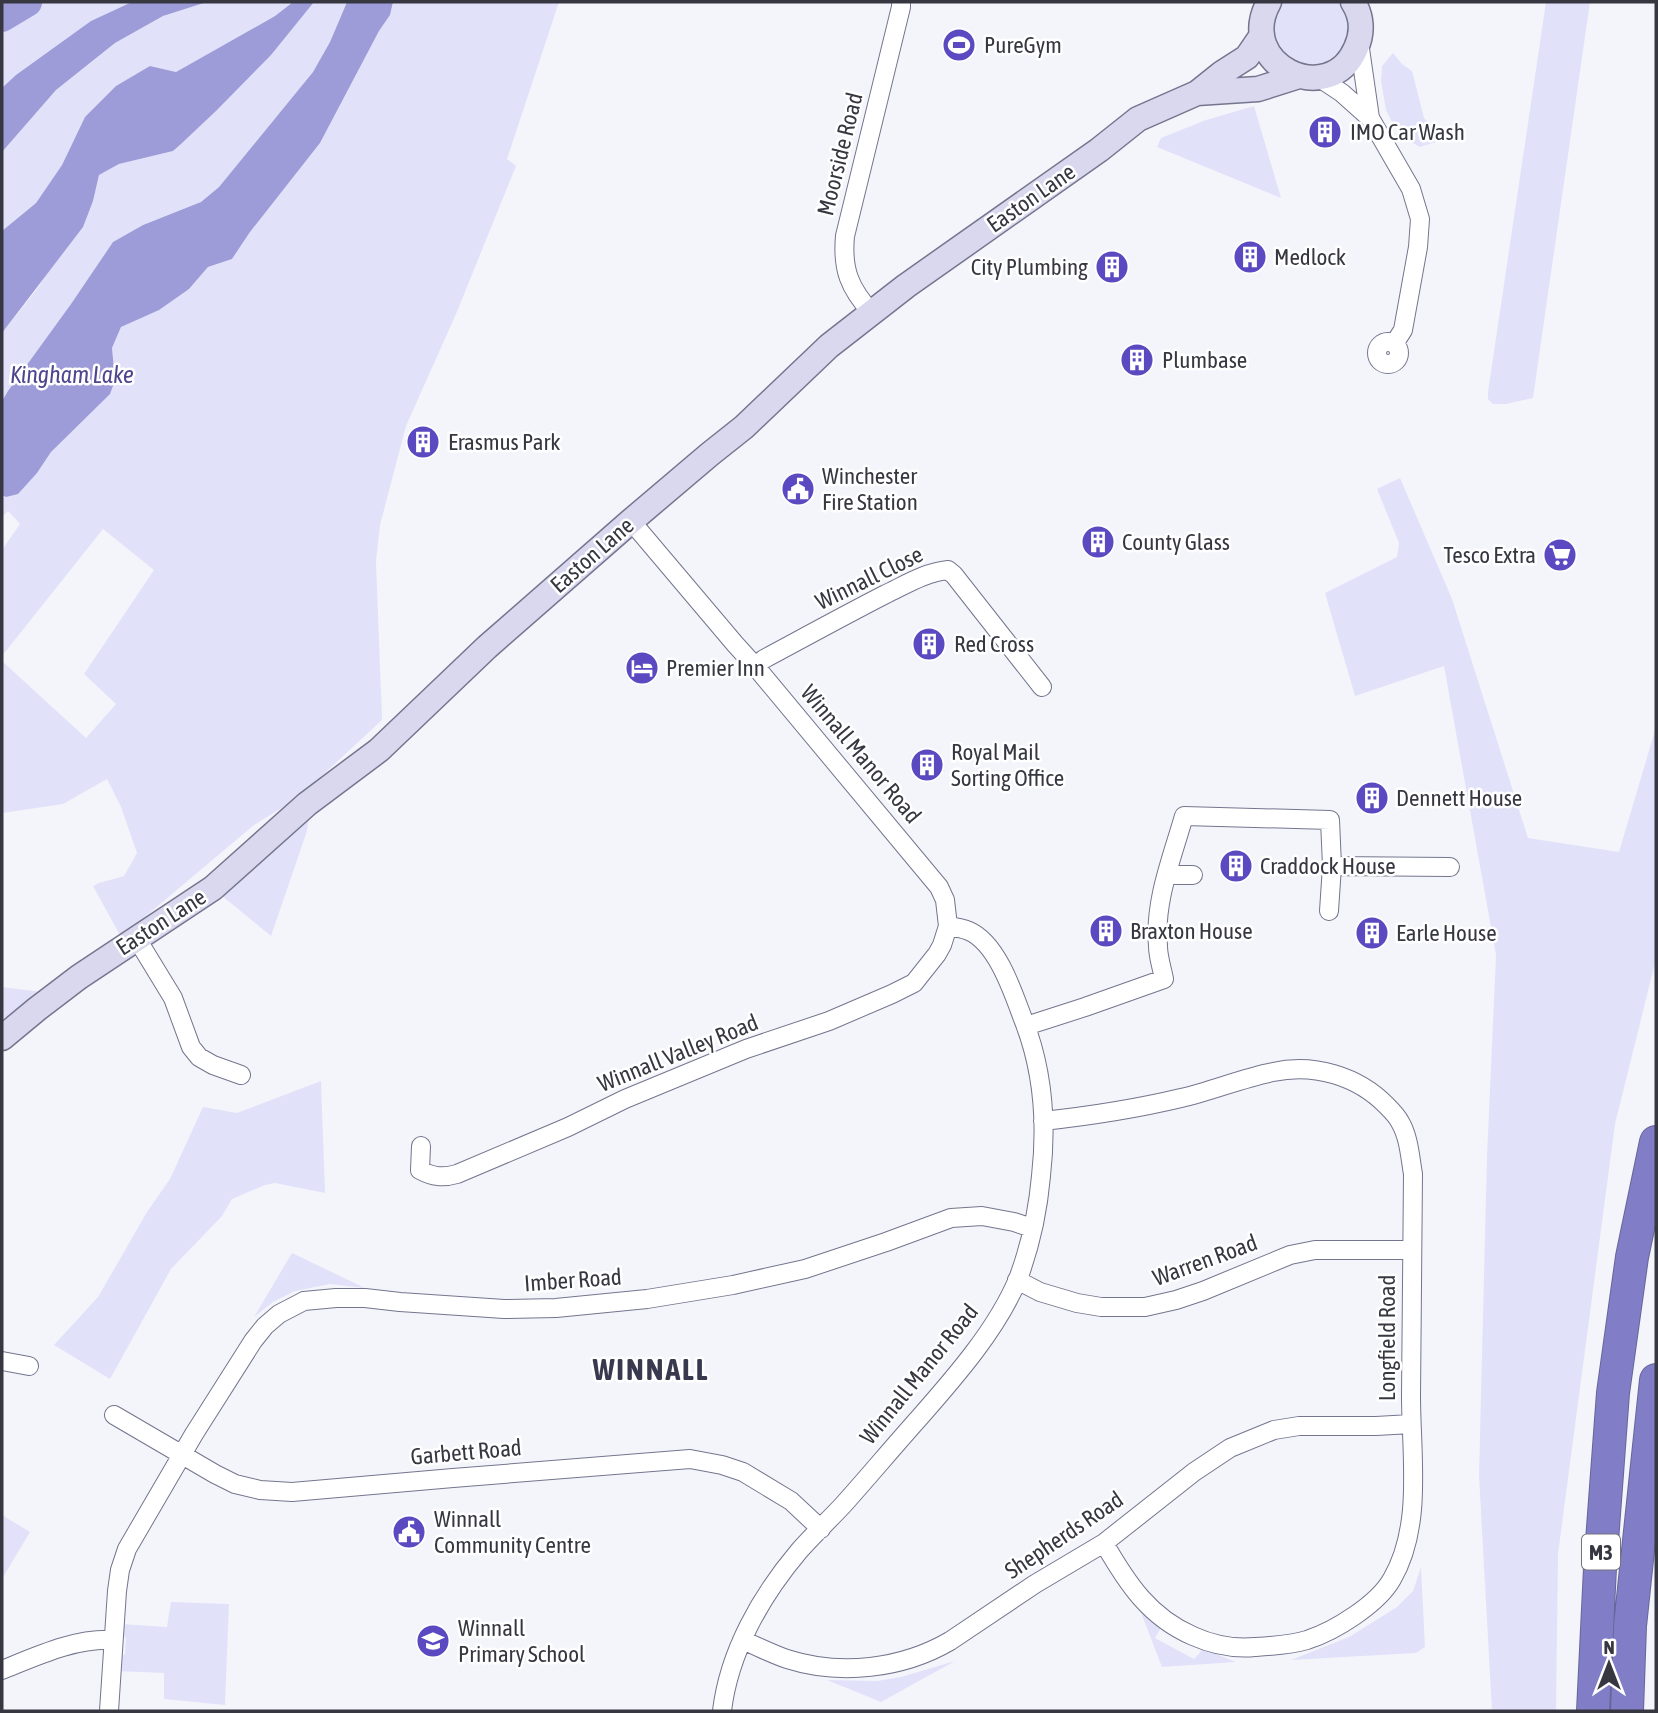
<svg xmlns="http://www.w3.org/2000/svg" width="1658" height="1713" viewBox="0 0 1658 1713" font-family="'Asap Condensed',sans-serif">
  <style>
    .green { fill: #e1e2fa }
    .water { fill: #9d9cd8 }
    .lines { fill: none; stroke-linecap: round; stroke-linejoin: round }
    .river { stroke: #9d9cd8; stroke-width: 30 }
    .street-casing { stroke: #74758e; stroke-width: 20 }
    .secondary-casing { stroke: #74758e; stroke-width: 27 }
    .highway-casing { stroke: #676598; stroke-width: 34 }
    .street { stroke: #fff; stroke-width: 18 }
    .secondary { stroke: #d9d8ee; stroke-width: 24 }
    .highway { stroke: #817ec7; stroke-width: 32 }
    .labels { text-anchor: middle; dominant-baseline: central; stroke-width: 5; stroke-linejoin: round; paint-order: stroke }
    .shield { fill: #fff; stroke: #73737b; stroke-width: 2 }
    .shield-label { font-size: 21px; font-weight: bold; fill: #373742 }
    .poi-label { font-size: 23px; fill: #373742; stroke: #fff; text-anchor: start }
    .street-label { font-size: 23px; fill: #373742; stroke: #fff }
    .water-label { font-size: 24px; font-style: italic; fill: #4c468e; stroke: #fff }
    .district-label { font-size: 30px; font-weight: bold; letter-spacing: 2px; fill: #38384e; stroke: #fff }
  </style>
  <rect width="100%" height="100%" fill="#f4f5fa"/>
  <path class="green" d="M2,2H164L2,116Z
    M207,2H293L275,16L176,72L150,66L85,117L62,165L36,203L2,231V152L56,90L115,43L163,16Z
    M314,2H347L330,42L313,72L219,187L201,202L143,225L113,242L71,304L2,401V333L37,289L93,201L99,175L119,164L173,151L181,144L216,111L270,55Z
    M393,2H559L507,159L516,166L456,314L406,426L380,525L376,561L382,720L298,798L254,825L121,937L93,886L99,883L124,876L137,853L121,807L107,779L63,804L2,813V661L86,738L116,704L84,674L154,570L103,529L2,656V550L20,524L8,511L2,517V495L6,497L37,473L51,452L115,380L112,348L121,327L189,289L208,267L232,259L250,232L320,143L379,31L390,15Z
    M1282,2H1339C1354,23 1352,50 1327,62C1322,64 1316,67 1311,66C1297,66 1277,52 1273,38C1270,27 1276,10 1282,2Z
    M1546,2H1590L1533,398L1506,404H1493L1488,399V392Z
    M1393,53L1402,64L1412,71L1424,118L1434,128L1452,137L1420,147L1413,143L1404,134L1393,124L1386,110L1381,81L1382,66Z
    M1254,106L1281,198L1157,147L1161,138L1206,120Z
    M1400,478L1452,599L1528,838L1619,852L1656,727V959L1615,1124L1558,1554L1556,1711H1492L1479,1475L1487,1156L1496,955L1444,666L1355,696L1325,593L1397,557L1399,543L1377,489Z
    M309,817L307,831L271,936L221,895Z
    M2,987L42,992L5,1025L2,1010Z
    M321,1081L325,1193L275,1183L265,1185L232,1199L222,1216L171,1269L110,1379L54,1345L98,1297L147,1212L170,1179L203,1107L237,1113Z
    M292,1253L365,1288L330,1284L295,1291L273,1302L254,1317Z
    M2,1515L30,1532L2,1579Z
    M1421,1567L1425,1647L1416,1653L1291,1660L1349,1637L1397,1607L1413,1591Z
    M171,1602L229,1604L225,1705L164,1699V1673L116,1671L117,1660L125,1654L126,1638L119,1631L120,1624L167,1627Z
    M1140,1610L1162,1626L1155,1638L1194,1659L1203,1649L1236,1662L1162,1667Z
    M955,1661L881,1702L827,1680L877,1681L901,1677Z"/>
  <path class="water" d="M132,2H207L163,16L115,43L56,90L2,152V88L16,75L91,21Z
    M293,2H314L271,55L216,111L181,144L173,151L119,164L99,175L93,201L83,227L2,333V231L36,203L62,165L85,117L116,86L150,66L176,72L275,16Z
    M347,2H393L390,15L379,31L320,143L250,232L232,259L208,267L189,289L159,310L121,327L112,348L115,380L110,394L51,452L37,473L18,494L6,497L2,495V401L8,391L71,304L113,242L143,225L201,202L219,187L313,72L330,42Z"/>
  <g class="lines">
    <path class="river" d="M2,17L27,2"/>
    <defs>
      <path id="street" d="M1359,42L1370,118
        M1318,77L1342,93L1370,118L1411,189L1420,219L1418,247L1403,330L1394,344
        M872,313C849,288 842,269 845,236L901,7V2
        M1377 353a11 11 0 1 1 22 0a11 11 0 1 1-22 0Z
        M755,666L764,659C805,637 845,615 886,594C905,585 926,572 948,570L954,575L1042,687
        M1332,866L1450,867
        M1167,875H1193
        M137,939L173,998L191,1047L199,1057L213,1065L241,1075
        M1026,1026L1085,1007L1164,979C1162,968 1158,957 1158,946C1154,901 1172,858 1184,816L1330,820L1332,866L1329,911
        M1043,1121C1089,1116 1135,1109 1181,1098C1212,1091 1242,1078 1273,1072C1314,1063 1358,1076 1387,1106C1391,1110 1397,1116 1400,1122C1409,1137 1410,1157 1413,1174C1413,1248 1412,1322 1411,1396C1411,1455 1423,1526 1392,1579C1378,1604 1335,1631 1307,1640C1290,1645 1272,1646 1255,1647C1233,1649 1213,1645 1193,1636C1149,1617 1127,1583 1104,1543
        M421,1146L420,1170C433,1177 443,1178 457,1174L568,1127L625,1099L746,1049L829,1021L892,994L914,983L937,954L942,945L948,926L945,900L939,887L755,666L735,644L631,521
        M1017,1280L1040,1292L1077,1303L1101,1307H1145L1176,1300L1203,1291L1290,1255L1315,1250H1412
        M2,1361L29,1366
        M114,1415L215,1474L235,1484L260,1490L292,1492L453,1478L690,1459L722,1465L743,1472L791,1501L821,1529
        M742,1640C757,1646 772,1654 787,1659C840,1676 902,1669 950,1641L1035,1584L1104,1543L1194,1472L1230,1448L1274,1430L1299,1426H1376L1411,1424
        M2,1670C37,1656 75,1638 113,1640
        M109,1711L117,1591L120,1570L127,1549L194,1434L253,1341L265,1326L279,1314L304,1301L336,1298H365L400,1302L504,1309L556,1308L647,1299L733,1285L805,1269L886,1242L951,1218L982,1216L1014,1222L1032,1228
        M722,1711C729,1652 761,1596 799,1551C813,1535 829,1520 843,1505C869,1476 894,1446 920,1417C956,1376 997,1329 1018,1279C1030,1247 1038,1210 1041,1176C1047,1123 1043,1069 1023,1019C1013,992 997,943 969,931C962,928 955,927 948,926"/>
      <path id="secondary" d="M1269,2C1234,65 1330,110 1356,48C1363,33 1362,16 1353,2
        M1197,93L1258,89L1299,76
        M2,1038L37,1009L79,977L213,888L307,804L379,750L487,647L631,521L710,454L744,427L829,346L906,286L1099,150L1138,119L1197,93L1222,73L1247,57L1262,35"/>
      <path id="highway" d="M1593,1711L1600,1568L1613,1393L1632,1257L1656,1142
        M1627,1711L1630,1626L1656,1380"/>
    </defs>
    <use href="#street" class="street-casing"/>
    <use href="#secondary" class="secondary-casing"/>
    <use href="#highway" class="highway-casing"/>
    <use href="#street" class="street"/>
    <use href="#secondary" class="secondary"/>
    <use href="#highway" class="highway"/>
  </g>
  <defs>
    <symbol id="stadium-disc" viewBox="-11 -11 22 22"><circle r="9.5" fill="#5b49c1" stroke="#fff"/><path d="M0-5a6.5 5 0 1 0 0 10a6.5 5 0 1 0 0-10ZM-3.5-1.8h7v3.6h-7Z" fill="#fff"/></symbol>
    <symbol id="building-disc" viewBox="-11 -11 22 22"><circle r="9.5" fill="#5b49c1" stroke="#fff"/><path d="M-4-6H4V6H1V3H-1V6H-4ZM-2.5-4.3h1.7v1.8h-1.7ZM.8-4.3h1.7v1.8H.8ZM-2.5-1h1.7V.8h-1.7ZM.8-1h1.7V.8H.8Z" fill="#fff"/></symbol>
    <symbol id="civic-disc" viewBox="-11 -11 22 22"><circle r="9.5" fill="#5b49c1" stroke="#fff"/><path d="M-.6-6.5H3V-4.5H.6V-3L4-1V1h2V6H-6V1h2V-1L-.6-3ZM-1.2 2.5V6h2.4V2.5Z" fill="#fff"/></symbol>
    <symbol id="supermarket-disc" viewBox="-11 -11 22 22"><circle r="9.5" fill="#5b49c1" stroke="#fff"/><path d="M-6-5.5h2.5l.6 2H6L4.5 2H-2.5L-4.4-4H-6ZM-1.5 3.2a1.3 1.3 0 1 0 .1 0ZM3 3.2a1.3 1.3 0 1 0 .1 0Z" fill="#fff"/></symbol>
    <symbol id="hotel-disc" viewBox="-11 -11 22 22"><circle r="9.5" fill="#5b49c1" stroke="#fff"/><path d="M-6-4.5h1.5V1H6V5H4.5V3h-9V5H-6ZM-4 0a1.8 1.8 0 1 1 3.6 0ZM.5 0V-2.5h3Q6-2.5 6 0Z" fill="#fff"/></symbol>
    <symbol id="school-disc" viewBox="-11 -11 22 22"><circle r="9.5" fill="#5b49c1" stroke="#fff"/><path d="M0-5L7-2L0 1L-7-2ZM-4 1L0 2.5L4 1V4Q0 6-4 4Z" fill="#fff"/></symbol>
  </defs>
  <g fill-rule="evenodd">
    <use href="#stadium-disc" x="940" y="26" width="38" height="38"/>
    <use href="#building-disc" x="1306" y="113" width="38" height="38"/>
    <use href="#building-disc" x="1231" y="238" width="38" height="38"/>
    <use href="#building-disc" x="1093" y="248" width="38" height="38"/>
    <use href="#building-disc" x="1118" y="341" width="38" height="38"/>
    <use href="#building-disc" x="404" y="423" width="38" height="38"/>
    <use href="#civic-disc" x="779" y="470" width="38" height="38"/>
    <use href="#building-disc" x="1079" y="523" width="38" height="38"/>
    <use href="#supermarket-disc" x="1541" y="536" width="38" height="38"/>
    <use href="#building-disc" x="910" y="625" width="38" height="38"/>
    <use href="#hotel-disc" x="623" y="649" width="38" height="38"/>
    <use href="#building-disc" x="908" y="746" width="38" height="38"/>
    <use href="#building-disc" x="1353" y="779" width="38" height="38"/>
    <use href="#building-disc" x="1217" y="847" width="38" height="38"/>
    <use href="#building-disc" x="1087" y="912" width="38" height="38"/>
    <use href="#building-disc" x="1353" y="914" width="38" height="38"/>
    <use href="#civic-disc" x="390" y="1513" width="38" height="38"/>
    <use href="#school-disc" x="414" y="1622" width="38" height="38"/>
  </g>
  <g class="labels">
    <rect class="shield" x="1582" y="1534.5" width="38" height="35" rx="5"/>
    <g class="shield-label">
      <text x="1601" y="1552">M3</text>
    </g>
    <g class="poi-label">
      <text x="984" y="45">PureGym</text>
      <text x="1350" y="132">IMO Car Wash</text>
      <text x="1274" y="257">Medlock</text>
      <text x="1088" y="267" text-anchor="end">City Plumbing</text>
      <text x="1162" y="360">Plumbase</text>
      <text x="448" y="442">Erasmus Park</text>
      <text x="822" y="476">Winchester<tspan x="822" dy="26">Fire Station</tspan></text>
      <text x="1122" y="542">County Glass</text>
      <text x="1536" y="555" text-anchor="end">Tesco Extra</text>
      <text x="954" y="644">Red Cross</text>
      <text x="666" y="668">Premier Inn</text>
      <text x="951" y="752">Royal Mail<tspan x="951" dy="26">Sorting Office</tspan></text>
      <text x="1396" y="798">Dennett House</text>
      <text x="1260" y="866">Craddock House</text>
      <text x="1130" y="931">Braxton House</text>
      <text x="1396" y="933">Earle House</text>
      <text x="434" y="1519">Winnall<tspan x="434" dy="26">Community Centre</tspan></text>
      <text x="458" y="1628">Winnall<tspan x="458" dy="26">Primary School</tspan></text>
    </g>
    <g class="street-label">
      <text transform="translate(840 154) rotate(-76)">Moorside Road</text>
      <text transform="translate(1031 198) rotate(-35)">Easton Lane</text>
      <text transform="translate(592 555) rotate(-41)">Easton Lane</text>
      <text transform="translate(869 578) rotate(-26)">Winnall Close</text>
      <text transform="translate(861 754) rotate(50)">Winnall Manor Road</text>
      <text transform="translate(161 922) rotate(-33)">Easton Lane</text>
      <text transform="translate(678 1053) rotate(-22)">Winnall Valley Road</text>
      <text transform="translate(1205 1260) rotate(-20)">Warren Road</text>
      <text transform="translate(573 1280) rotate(-4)">Imber Road</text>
      <text transform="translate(1387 1338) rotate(-90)">Longfield Road</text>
      <text transform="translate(919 1374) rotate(-51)">Winnall Manor Road</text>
      <text transform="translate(466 1452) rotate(-5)">Garbett Road</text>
      <text transform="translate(1064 1535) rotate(-34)">Shepherds Road</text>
    </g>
    <g class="water-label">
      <text x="72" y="374">Kingham Lake</text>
    </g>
    <g class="district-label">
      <text x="651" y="1369">WINNALL</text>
    </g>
  </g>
  <rect width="1658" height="1713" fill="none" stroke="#373742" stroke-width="7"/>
  <g transform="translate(1609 1664)" stroke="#ffffff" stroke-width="5" paint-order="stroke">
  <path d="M0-5L12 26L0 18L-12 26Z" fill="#373742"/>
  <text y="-10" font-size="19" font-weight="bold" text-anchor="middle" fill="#373742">N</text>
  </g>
</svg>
